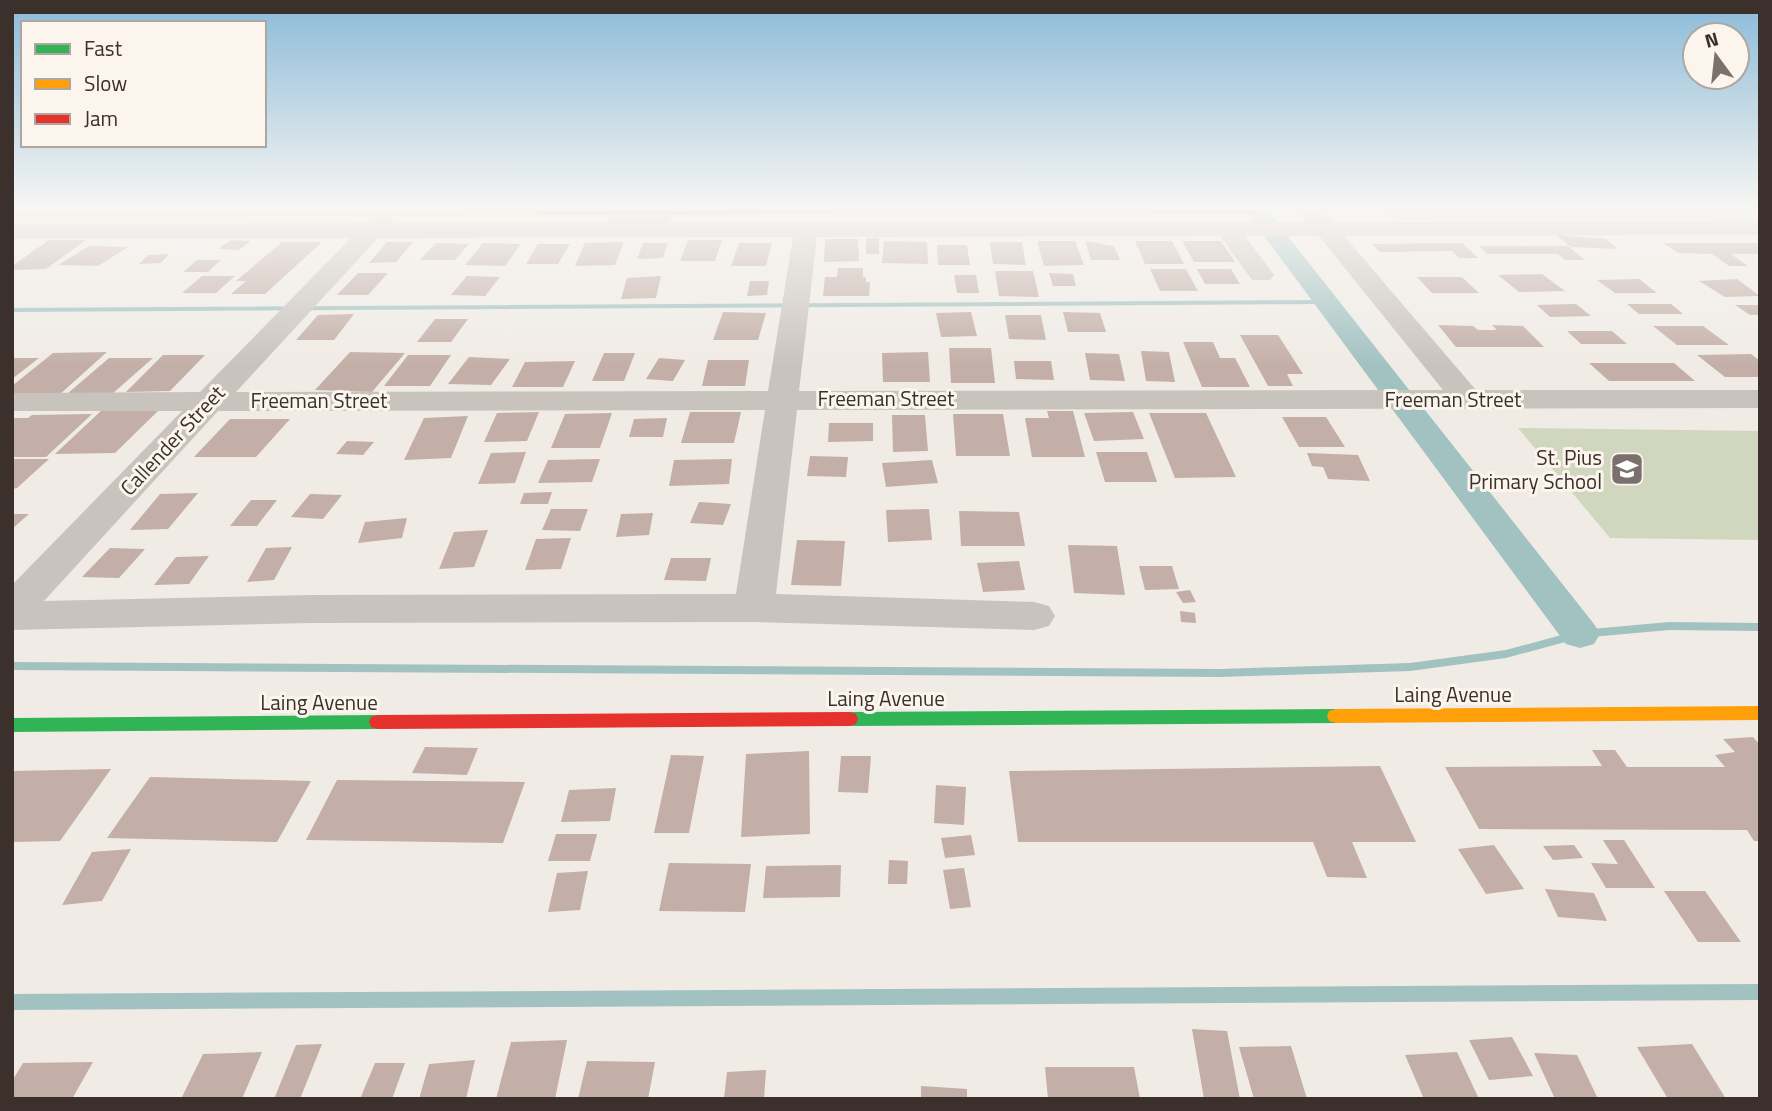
<svg xmlns="http://www.w3.org/2000/svg" width="1772" height="1111" viewBox="0 0 1772 1111" font-family="'Titillium Web',sans-serif">
  <style>
    .green { fill: #d1d6bf }
    .lines { fill: none; stroke-linecap: round; stroke-linejoin: round }
    .stream { fill: #a1c2c1; fill-rule: evenodd }
    .canal { fill: #a1c2c1; fill-rule: evenodd }
    .building { fill: #c3afa7 }
    .street { fill: #c9c3be; fill-rule: evenodd }
    .fast { fill: #30b455; fill-rule: evenodd }
    .slow { fill: #ff9f0a; fill-rule: evenodd }
    .jam { fill: #e5322d; fill-rule: evenodd }
    .labels { text-anchor: middle; dominant-baseline: central; stroke-width: 6; stroke-linejoin: round; paint-order: stroke }
    .street-label { font-size: 21px; fill: #3b302b; stroke: #fbf5ee }
    .poi-label { font-size: 21px; fill: #3b302b; stroke: #fbf5ee; text-anchor: end }
  </style>
  <rect width="100%" height="100%" fill="#f0ebe5"/>
  <path class="green" d="M1388,210H1760V220H1396Z
    M1518,428L1760,431V540L1610,538Z"/>
  <g class="lines">
    <path class="stream" d="M1326,300L1330,302L1329,304L12,312V308Z
      M1669,622L1760,623V631L1669,630L1580,638L1506,658L1410,671L1220,677L12,670V662L1220,669L1410,663L1506,650L1580,630Z
      M1760,984V1000L12,1010V994Z"/>
    <path class="canal" d="M1245,210H1267L1594,624L1600,634L1594,644L1580,648L1566,644Z"/>
  </g>
  <path class="building" d="M611,215H672L667,225H606Z
    M1556,235L1606,239L1618,249L1571,247Z
    M866,238H879V254H866Z
    M825,239H858L859,261L824,262Z
    M49,240H86L46,269L12,270V266Z
    M231,240L251,241L239,250L218,249Z
    M688,240H722L715,261H680Z
    M884,241L927,242L928,264L882,263Z
    M1037,241H1075L1084,265L1044,266Z
    M1085,241L1114,246L1120,260H1091Z
    M1135,241H1172L1184,264H1145Z
    M1182,241H1221L1235,262H1194Z
    M282,242H322L265,294H231L246,281H236Z
    M387,242H413L396,262L369,263Z
    M624,242L615,265L575,266L585,243Z
    M990,242H1022L1026,265L993,264Z
    M436,243L469,244L455,260H420Z
    M483,243L521,244L505,266L465,265Z
    M643,243H668L663,258L637,259Z
    M739,243H772L766,266H731Z
    M1462,243L1478,258H1459L1452,251L1380,252L1372,244Z
    M1663,243H1757L1760,254H1731L1748,266H1729L1712,254L1678,253Z
    M538,244H570L558,264H526Z
    M937,245H967L970,265H938Z
    M89,246L128,247L98,266L58,265Z
    M1479,246H1568L1585,260H1565L1558,254H1487Z
    M169,254L161,263L139,264L148,255Z
    M197,260H221L208,272H183Z
    M838,268H863V277H866V282H870L869,296H823L825,277H837Z
    M1150,269H1186L1198,291H1160Z
    M1197,269H1231L1240,284H1205Z
    M995,271H1033L1039,297L999,296Z
    M358,273H388L368,295H337Z
    M1049,273L1073,274L1076,286H1053Z
    M1542,274L1565,291L1519,292L1498,275Z
    M954,275H976L979,293H957Z
    M202,276H235L216,293H182Z
    M467,276L500,277L485,296L451,295Z
    M661,276L656,298L621,299L627,278Z
    M1417,277H1462L1479,293H1432Z
    M1639,279L1657,293H1615L1597,280Z
    M1737,279L1760,296L1725,297L1699,281Z
    M750,281H769L767,295L747,296Z
    M1576,304L1591,316L1550,317L1537,305Z
    M1627,304H1671L1683,314H1639Z
    M1735,305H1760V315H1750Z
    M723,312L766,313L758,340H713Z
    M971,312L977,336L941,337L936,313Z
    M1063,312L1100,313L1106,332H1068Z
    M354,314L334,340H296L318,315Z
    M1005,315H1041L1046,340L1009,339Z
    M435,319H468L451,342H417Z
    M1438,325L1473,326L1478,330H1497L1492,325L1523,326L1544,347H1456Z
    M1653,326H1703L1729,345H1677Z
    M1567,331H1612L1627,344H1581Z
    M1240,335H1278L1303,374H1287L1293,386H1268Z
    M1183,342H1213L1220,358H1235L1250,387H1202Z
    M949,348H991L995,383H951Z
    M1141,351L1169,352L1175,382L1146,381Z
    M107,352L59,395H12V386L53,353Z
    M350,352L405,353L372,392L315,390Z
    M928,352L930,382H883L882,353Z
    M604,353H635L624,381H592Z
    M1085,353L1119,354L1125,381L1090,380Z
    M1751,354L1760,361V377H1725L1697,355Z
    M163,355H205L170,391L126,392Z
    M408,355H451L430,386H384Z
    M469,357L510,359L491,385L448,384Z
    M12,358H39L12,379Z
    M109,358H153L112,394H67Z
    M659,358L685,360L673,381L646,379Z
    M708,360H749L745,386H702Z
    M575,361L563,387H512L525,362Z
    M1014,361H1051L1054,380L1016,379Z
    M1589,363H1674L1695,381H1609Z
    M102,410H159L115,453L55,454Z
    M1047,411H1073L1085,457H1032L1025,418H1049Z
    M539,412L527,441L484,442L497,413Z
    M690,412H741L734,443H681Z
    M1133,412L1144,439L1094,441L1084,413Z
    M612,413L600,448H551L565,414Z
    M1149,413H1206L1236,477L1175,478Z
    M92,414L46,457H12V418H28L32,415Z
    M953,414H1003L1010,456H956Z
    M892,415H925L928,451L893,452Z
    M468,416L451,458L404,460L424,418Z
    M1282,417H1326L1345,447H1299Z
    M667,418L663,437H629L634,419Z
    M230,419H290L256,457H194Z
    M829,423H873V441L828,442Z
    M347,441L374,442L363,455L336,454Z
    M526,452L515,483L478,484L491,453Z
    M1096,452H1147L1157,482H1105Z
    M1307,453L1358,455L1370,481L1328,479L1323,467L1312,466Z
    M810,456L848,457L846,477L807,476Z
    M12,459H49L17,488L12,489Z
    M600,459L592,482L538,483L548,460Z
    M732,459L729,484L669,486L674,460Z
    M932,460L938,483L886,487L882,463Z
    M552,492L548,504H520L524,493Z
    M198,493L168,529L130,530L160,494Z
    M310,494L342,495L323,519L291,517Z
    M251,500H277L257,526H230Z
    M699,502L731,504L723,525L690,523Z
    M551,509H588L580,531L542,530Z
    M929,509L932,540L888,542L886,510Z
    M959,511L1019,512L1025,546H961Z
    M653,513L649,535L616,537L621,514Z
    M12,514H29L12,529Z
    M407,518L402,538L358,543L365,522Z
    M488,530L474,567L439,569L454,532Z
    M571,538L561,569L525,570L536,539Z
    M797,540L845,541L841,586L791,585Z
    M1068,545L1117,546L1125,595L1074,593Z
    M292,547L274,580L247,582L266,548Z
    M110,548L145,549L119,578L82,577Z
    M209,556L189,584L154,585L176,557Z
    M671,558H711L706,581L664,580Z
    M1019,561L1025,590L983,592L977,563Z
    M1139,566H1172L1179,589L1145,590Z
    M1190,590L1196,602L1183,603L1176,592Z
    M1180,611L1195,613L1196,623L1181,622Z
    M1753,737L1760,745V841H1754L1747,830L1479,829L1445,767L1602,766L1592,750H1615L1627,767H1725L1715,755L1735,752L1723,739Z
    M425,747L478,748L467,775L412,773Z
    M809,751L810,834L741,837L746,754Z
    M671,755L704,756L689,833H654Z
    M841,756H871L868,793L838,792Z
    M1380,766L1416,842H1352L1367,878L1327,877L1313,842H1018L1009,771Z
    M111,769L60,841L12,842V771Z
    M150,777L311,781L277,842L107,838Z
    M337,780L525,782L503,843L306,840Z
    M936,785L966,787L964,825L934,823Z
    M616,788L610,821L561,822L569,790Z
    M556,834H597L590,861H548Z
    M971,835L975,855L945,858L941,838Z
    M1603,840H1624L1655,888H1606L1591,863L1618,864Z
    M1494,845L1524,889L1486,894L1458,849Z
    M1574,845L1583,858L1553,860L1543,846Z
    M131,849L102,901L62,905L92,852Z
    M889,860L908,861L907,884H888Z
    M669,863L751,864L745,912L659,911Z
    M841,865L840,897L763,898L766,866Z
    M964,868L971,907L950,909L943,870Z
    M588,871L580,910L548,912L557,873Z
    M1545,889L1594,893L1607,921L1558,917Z
    M1664,891H1705L1741,942H1698Z
    M1192,1029L1227,1031L1240,1099H1204Z
    M1512,1037L1533,1076L1489,1080L1469,1040Z
    M567,1040L555,1099H496L511,1042Z
    M322,1044L300,1099H274L296,1045Z
    M1692,1044L1726,1099H1668L1637,1047Z
    M1291,1046L1307,1099H1254L1239,1047Z
    M262,1052L242,1099H181L203,1054Z
    M1457,1052L1479,1099H1424L1405,1055Z
    M1534,1053L1577,1055L1598,1099H1555Z
    M475,1060L466,1099H419L429,1064Z
    M587,1061L655,1062L648,1099H578Z
    M93,1062L72,1099H12V1081L23,1063Z
    M375,1063H405L392,1099H360Z
    M1045,1067H1134L1140,1099H1048Z
    M766,1070L764,1099H724L727,1072Z
    M921,1086L967,1089V1099H921Z"/>
  <g class="lines">
    <path class="street" d="M1306,210H1322L1332,222L1760,221V235L1344,236L1476,390H1760V408L797,410L776,594L1034,602L1049,606L1055,616L1049,626L1034,630L754,622L311,623L12,630V585L182,411H12V393L200,392L351,238H12V224L365,223C373,215 378,212 389,215L393,220L390,223L1307,222L1302,215ZM1220,236L1252,280H1270L1274,275L1245,236H1319L1443,390L799,391L817,237ZM793,237L768,391L236,392L378,238ZM765,410L736,594L311,595L44,601L218,411Z"/>
    <path class="fast" d="M1336,709L1343,711L1345,716L1343,721L1336,723L849,726L842,724L840,719L842,714L849,712Z
      M378,715L385,717L387,722L385,727L378,729L12,732V718Z"/>
    <path class="slow" d="M12,210H544L546,212L541,215L12,216Z
      M823,210H1161L1156,213L827,214Z
      M1760,706V720L1336,723L1329,721L1327,716L1329,711L1336,709Z"/>
    <path class="jam" d="M538,210H831L832,211L827,214L541,215L536,212Z
      M1151,210H1266L1261,213H1156Z
      M849,712L856,714L858,719L856,724L849,726L378,729L371,727L369,722L371,717L378,715Z"/>
  </g>
  <linearGradient id="sky" x2="0" y2="1"><stop stop-color="#8bbad8"/><stop offset="0.57" stop-color="#f8f6f3"/><stop offset="1" stop-color="#f8f6f3" stop-opacity="0"/></linearGradient>
  <rect width="1772" height="366" fill="url(#sky)"/>
  <defs>
    <symbol id="school-square" viewBox="-11 -11 22 22"><rect x="-9" y="-9" width="18" height="18" rx="4" fill="#7a716c" stroke="#fbf5ee"/><path d="M0-5L7-2L0 1L-7-2ZM-4 1L0 2.5L4 1V4Q0 6-4 4Z" fill="#fff"/></symbol>
  </defs>
  <g fill-rule="evenodd">
    <use href="#school-square" x="1608" y="450" width="38" height="38"/>
  </g>
  <g class="labels">
    <g class="street-label">
      <text x="886" y="398">Freeman Street</text>
      <text x="1453" y="399">Freeman Street</text>
      <text x="319" y="400">Freeman Street</text>
      <text transform="translate(172 440) rotate(-47)">Callender Street</text>
      <text x="1453" y="694">Laing Avenue</text>
      <text x="886" y="698">Laing Avenue</text>
      <text x="319" y="702">Laing Avenue</text>
    </g>
    <g class="poi-label">
      <text x="1602" y="457">St. Pius<tspan x="1602" dy="24">Primary School</tspan></text>
    </g>
  </g>
  <rect width="1772" height="1111" fill="none" stroke="#3b302b" stroke-width="28"/>
  <rect x="21" y="21" width="245" height="126" fill="#fbf5ee" stroke="#aea6a0" stroke-width="2"/>
  <rect x="35" y="44" width="35" height="10" fill="#30b455" stroke="#aea6a0" stroke-width="2"/>
  <text x="84" y="56" font-size="21" fill="#3b302b">Fast</text>
  <rect x="35" y="79" width="35" height="10" fill="#ff9f0a" stroke="#aea6a0" stroke-width="2"/>
  <text x="84" y="91" font-size="21" fill="#3b302b">Slow</text>
  <rect x="35" y="114" width="35" height="10" fill="#e5322d" stroke="#aea6a0" stroke-width="2"/>
  <text x="84" y="126" font-size="21" fill="#3b302b">Jam</text>
  <g transform="translate(1716 56) rotate(345)"><circle r="33" fill="#fbf5ee" stroke="#aea6a0" stroke-width="2"/>
  <path d="M0-5L12 26L0 18L-12 26Z" fill="#7a716c"/>
  <text y="-10" font-size="19" font-weight="bold" text-anchor="middle" fill="#3b302b">N</text>
  </g>
</svg>
